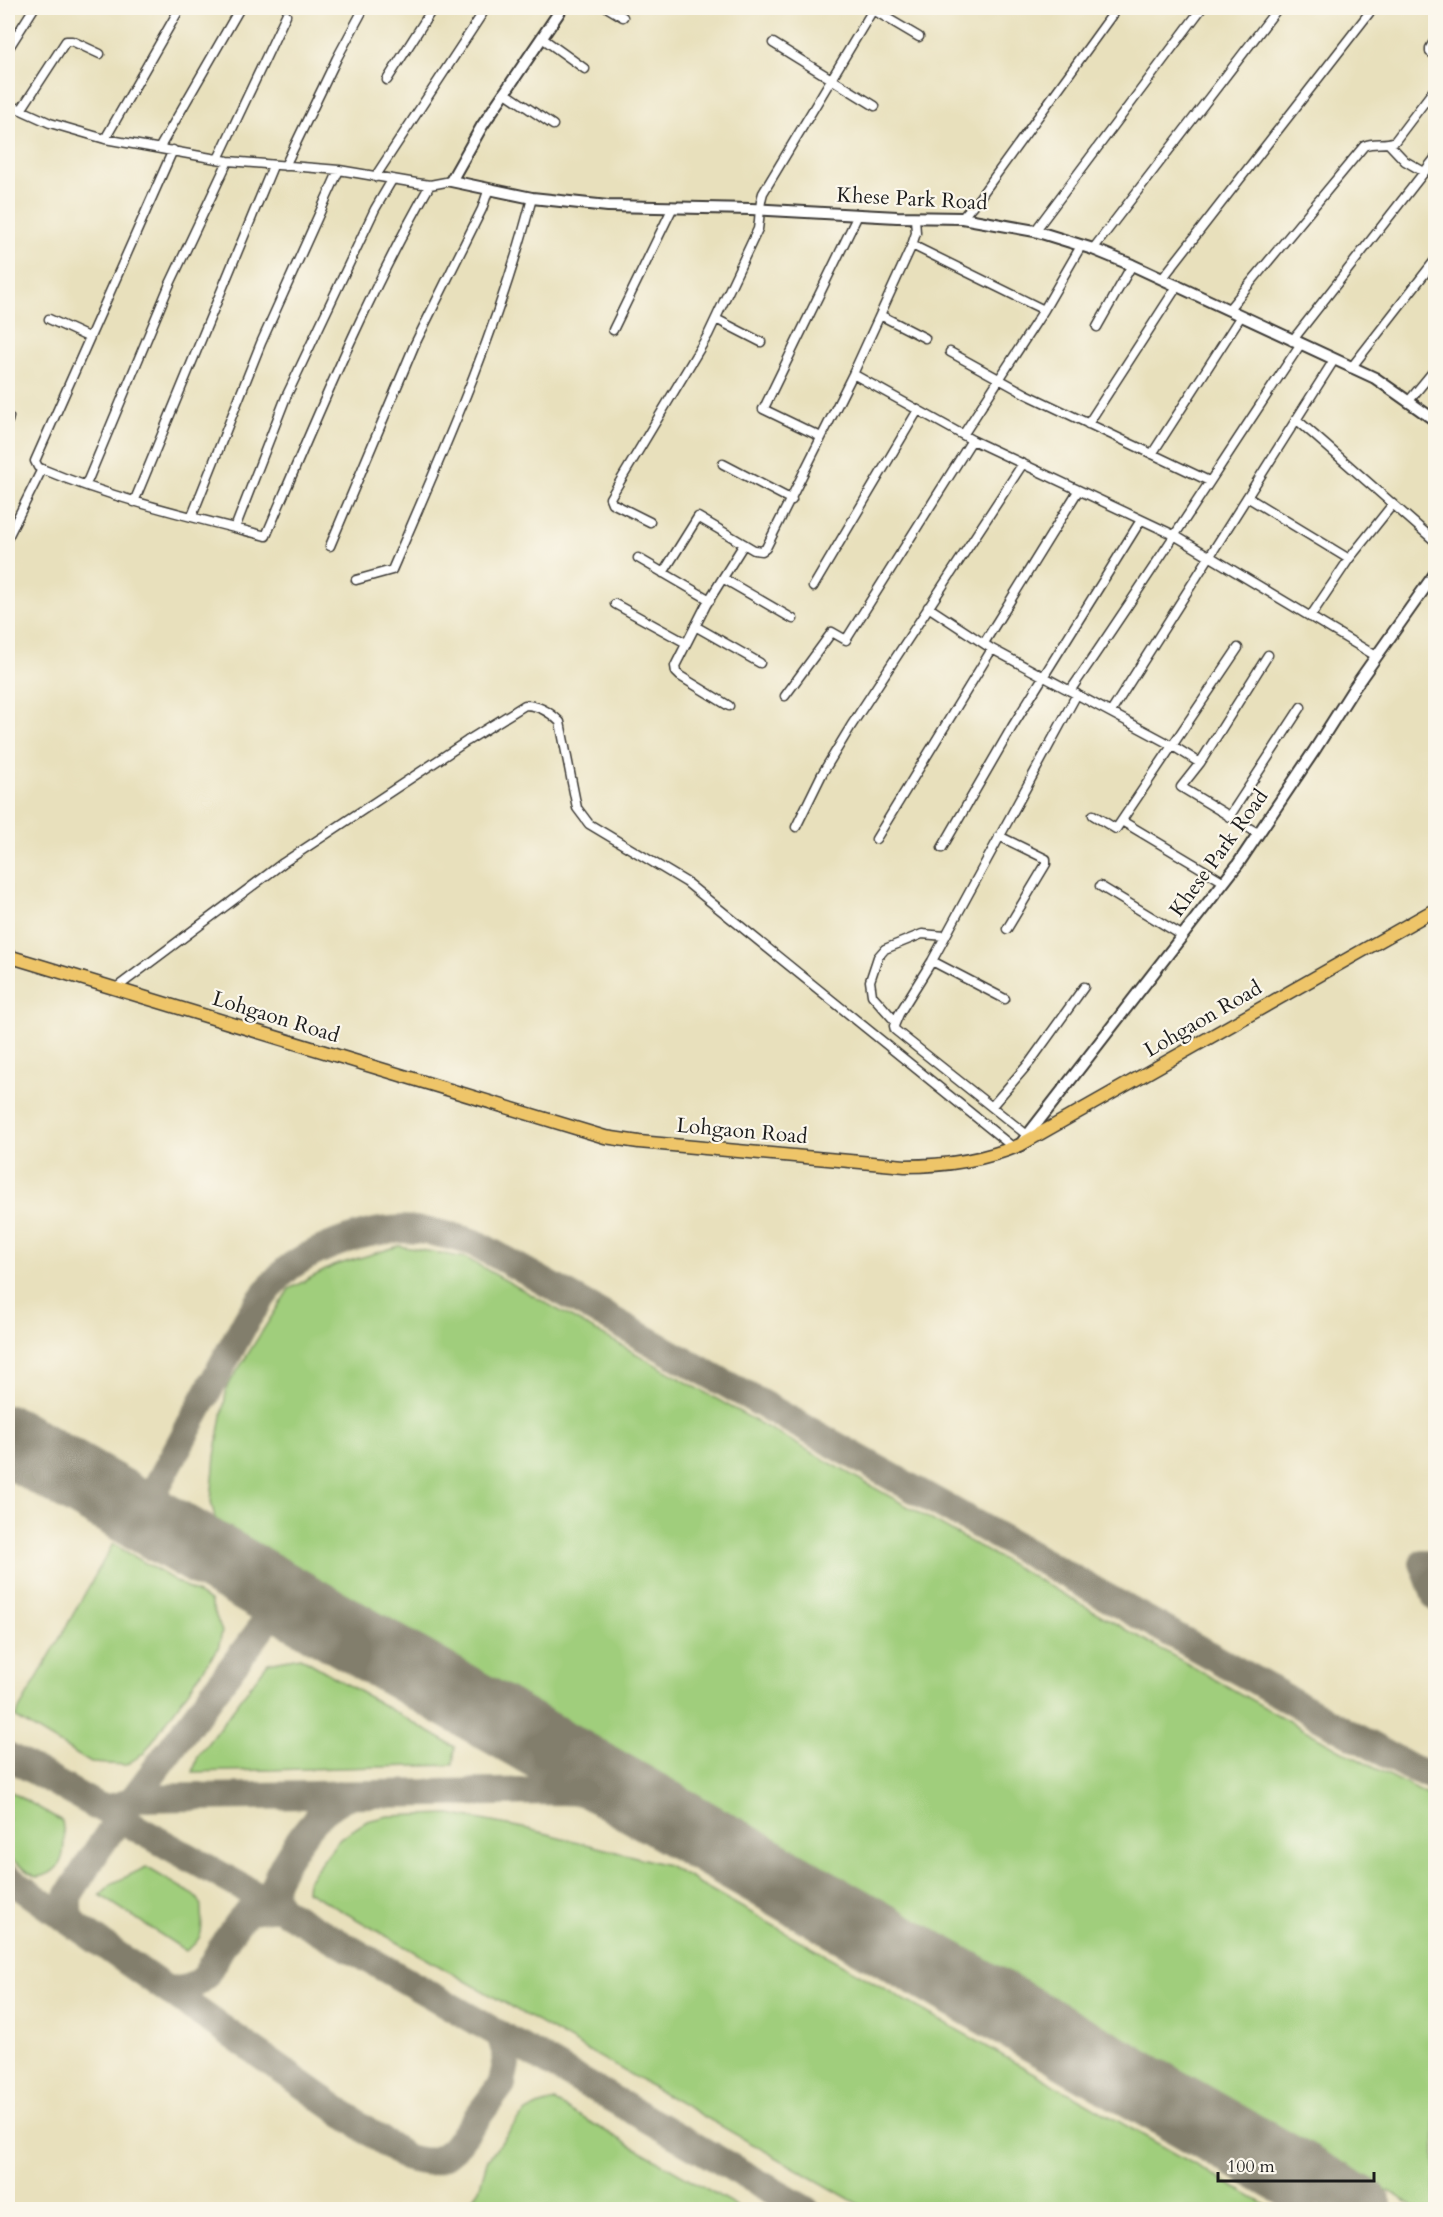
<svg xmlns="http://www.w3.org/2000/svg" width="1443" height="2217" viewBox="0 0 1443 2217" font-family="Cardo,serif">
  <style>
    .green { fill: #a0ce7c; stroke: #5e754c; stroke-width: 1.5 }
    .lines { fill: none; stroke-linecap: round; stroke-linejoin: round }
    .taxiway { stroke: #827e6c; stroke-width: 28 }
    .runway { stroke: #827e6c; stroke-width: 70 }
    .minor-casing { stroke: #3b3934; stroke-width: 11 }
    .tertiary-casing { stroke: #3b3934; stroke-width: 14 }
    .primary-casing { stroke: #3b3934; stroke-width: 15 }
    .minor { stroke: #fff; stroke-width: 8 }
    .tertiary { stroke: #fff; stroke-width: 10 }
    .primary { stroke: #eec569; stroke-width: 12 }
    .labels { text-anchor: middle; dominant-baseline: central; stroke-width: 4.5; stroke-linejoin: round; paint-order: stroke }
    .street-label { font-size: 21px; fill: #1c1c1c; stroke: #fbf7ec }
  </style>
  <rect width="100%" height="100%" fill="#fbf7ec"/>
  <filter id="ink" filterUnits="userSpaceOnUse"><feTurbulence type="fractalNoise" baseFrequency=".0167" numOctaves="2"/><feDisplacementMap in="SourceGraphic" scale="12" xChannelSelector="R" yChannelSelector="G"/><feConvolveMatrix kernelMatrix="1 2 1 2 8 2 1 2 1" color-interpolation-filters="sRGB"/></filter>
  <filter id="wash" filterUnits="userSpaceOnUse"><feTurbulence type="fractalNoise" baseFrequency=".008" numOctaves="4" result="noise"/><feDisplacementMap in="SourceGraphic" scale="24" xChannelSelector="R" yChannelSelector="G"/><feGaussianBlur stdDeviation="1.35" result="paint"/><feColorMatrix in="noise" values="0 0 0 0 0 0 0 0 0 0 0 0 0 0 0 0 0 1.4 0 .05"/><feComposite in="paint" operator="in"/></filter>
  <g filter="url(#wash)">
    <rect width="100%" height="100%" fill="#e8e0bc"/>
    <path class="green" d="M399,1246L466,1258L1344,1752L1435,1799V2209H1419L217,1527L211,1501L215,1456L227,1387L289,1289L333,1266Z
      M113,1544L210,1601L222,1632L218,1649L144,1753L126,1765L91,1763L15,1717Z
      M300,1657L455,1747L453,1765L193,1772L198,1756L268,1663Z
      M8,1790L62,1821C66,1846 67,1874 36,1877L8,1857Z
      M450,1814L528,1829L667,1865L1273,2209H867L307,1891L308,1880L340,1838L367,1821L388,1816Z
      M146,1867L194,1895C201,1901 201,1904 201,1912C203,1931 203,1939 186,1951L100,1895L111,1884Z
      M555,2101V2102L742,2209H465L479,2189L487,2161L517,2121L526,2112L537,2106Z"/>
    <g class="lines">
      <path class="taxiway" d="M141,1516L247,1319C258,1303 269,1286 284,1272C295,1261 313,1253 327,1247C385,1223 417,1225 475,1243L1413,1769L1436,1778
        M1423,1563L1436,1598
        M550,1750C559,1763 563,1776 558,1791
        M8,1756L279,1908L806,2210
        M95,1806C111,1809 121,1807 134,1798L558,1791L629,1794
        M8,1878L405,2157C427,2164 437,2164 454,2148L502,2084L507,2058L500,2034
        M77,1927L68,1913V1896L98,1849L134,1798L284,1598
        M166,1989C182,1991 194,1988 205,1976C216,1959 234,1919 251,1911C260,1907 270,1908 279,1908L272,1889C284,1858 318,1804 352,1795"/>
      <path class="runway" d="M8,1440L1357,2210"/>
    </g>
  </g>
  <g filter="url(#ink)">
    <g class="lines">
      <defs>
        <path id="minor" d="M608,8L623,17
          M870,8L919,37
          M542,38L585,69
          M1436,38L1430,48V52L1436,56
          M773,43L875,106
          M8,49L34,8
          M387,80L433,8
          M504,92L553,125
          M8,104L50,123L105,139L228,161L339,170L416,183L430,185L451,181
          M21,110L66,41H72L100,54
          M105,139L180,8
          M1389,144L1405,161L1424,172
          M160,147L240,8
          M173,150L35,461L38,467L42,469C114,499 191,517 266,536C317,417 366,297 430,185
          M218,159L286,15
          M285,166L337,58L364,8
          M375,177L486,8
          M962,218L980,197L1117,8
          M1035,231L1202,8
          M912,245L1044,310
          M1093,249L1278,8
          M1162,279L1373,8
          M1228,310L1364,146C1374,141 1385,146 1395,141L1436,87
          M880,315L925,338
          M49,319L88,337
          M716,319L761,342
          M1097,327L1132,265
          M613,330L673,207
          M1292,341L1436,157
          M950,352L1026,394L1209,481
          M1351,368L1436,259
          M853,374L972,440L1174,535L1376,656
          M1408,402L1436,368
          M765,406L858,215
          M763,409L821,437
          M1296,419L1436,542
          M8,421L9,417
          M1088,424L1178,285
          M963,435L1044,310L1081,246
          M1152,454L1241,316
          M723,464L792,500
          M84,485L88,480L169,286L228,161
          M1247,497L1349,559
          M134,502L273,166
          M192,516L261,343L339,170
          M650,522L612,503L610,498L708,335L758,229C760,217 759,205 763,193L874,8
          M235,528L286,397L375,209L392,180
          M8,537L42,469
          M330,546L414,346L482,209L489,188
          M638,558L710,600
          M663,573L698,517L754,550L762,551L766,548L853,374L912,245L916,233L915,218
          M724,579L793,619
          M356,580L392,570C445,448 499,327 532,198
          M813,587L918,410
          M615,604L686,643
          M928,607L992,649L1173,746L1200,763
          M1310,617L1349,559L1393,504
          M695,626L760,663
          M984,643L1078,491
          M1070,691C1149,577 1223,460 1300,345
          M785,696L832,632L846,640L972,440
          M729,706L680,676L676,672L675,666L706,605L744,544
          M1111,712L1334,360
          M1093,815L1116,829L1238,648
          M1229,817L1301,707
          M1122,821L1224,882
          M796,827L822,774L851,726L1022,465
          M1259,834L1181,787L1200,763L1268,655
          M999,836L1046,859V864L1007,929
          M876,839L992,649
          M942,848L1012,727L1141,520
          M1100,886L1183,936
          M932,961L1005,999
          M116,988L283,863L467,741L525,705C539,705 550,712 560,722L577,808L589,824L686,882L1014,1148
          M895,1021L872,995L870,981L878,957L885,949L922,934L945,936
          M992,1106L1030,1062L1084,987
          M1027,1135L895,1030L894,1026L899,1014L932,961L1077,694"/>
        <path id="tertiary" d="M562,8L482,126L451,181L532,198L608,206L751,209L897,217L962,218L1035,231L1093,249L1132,265L1375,378L1436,421
          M1020,1145L1238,864L1314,751L1354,688L1436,572"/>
        <path id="primary" d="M8,956L605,1137L639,1142L905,1166C944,1166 984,1160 1020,1145L1436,909"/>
      </defs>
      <use href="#minor" class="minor-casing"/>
      <use href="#tertiary" class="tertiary-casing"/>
      <use href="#primary" class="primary-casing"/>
      <use href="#minor" class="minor"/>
      <use href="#tertiary" class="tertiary"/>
      <use href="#primary" class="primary"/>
    </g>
  </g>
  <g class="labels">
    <g class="street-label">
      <text transform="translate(912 199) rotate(3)">Khese Park Road</text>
      <text transform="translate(1219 853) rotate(-54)">Khese Park Road</text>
      <text transform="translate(276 1017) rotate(17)">Lohgaon Road</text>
      <text transform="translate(1203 1019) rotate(-30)">Lohgaon Road</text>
      <text transform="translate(742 1131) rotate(5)">Lohgaon Road</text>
    </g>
  </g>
  <rect width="1443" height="2217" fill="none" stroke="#fbf7ec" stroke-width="30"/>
  <path d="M1218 2172v9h156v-9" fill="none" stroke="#1c1c1c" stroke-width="3"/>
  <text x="1227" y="2172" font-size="18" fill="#1c1c1c" stroke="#fbf7ec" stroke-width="4.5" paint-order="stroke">100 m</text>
</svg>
